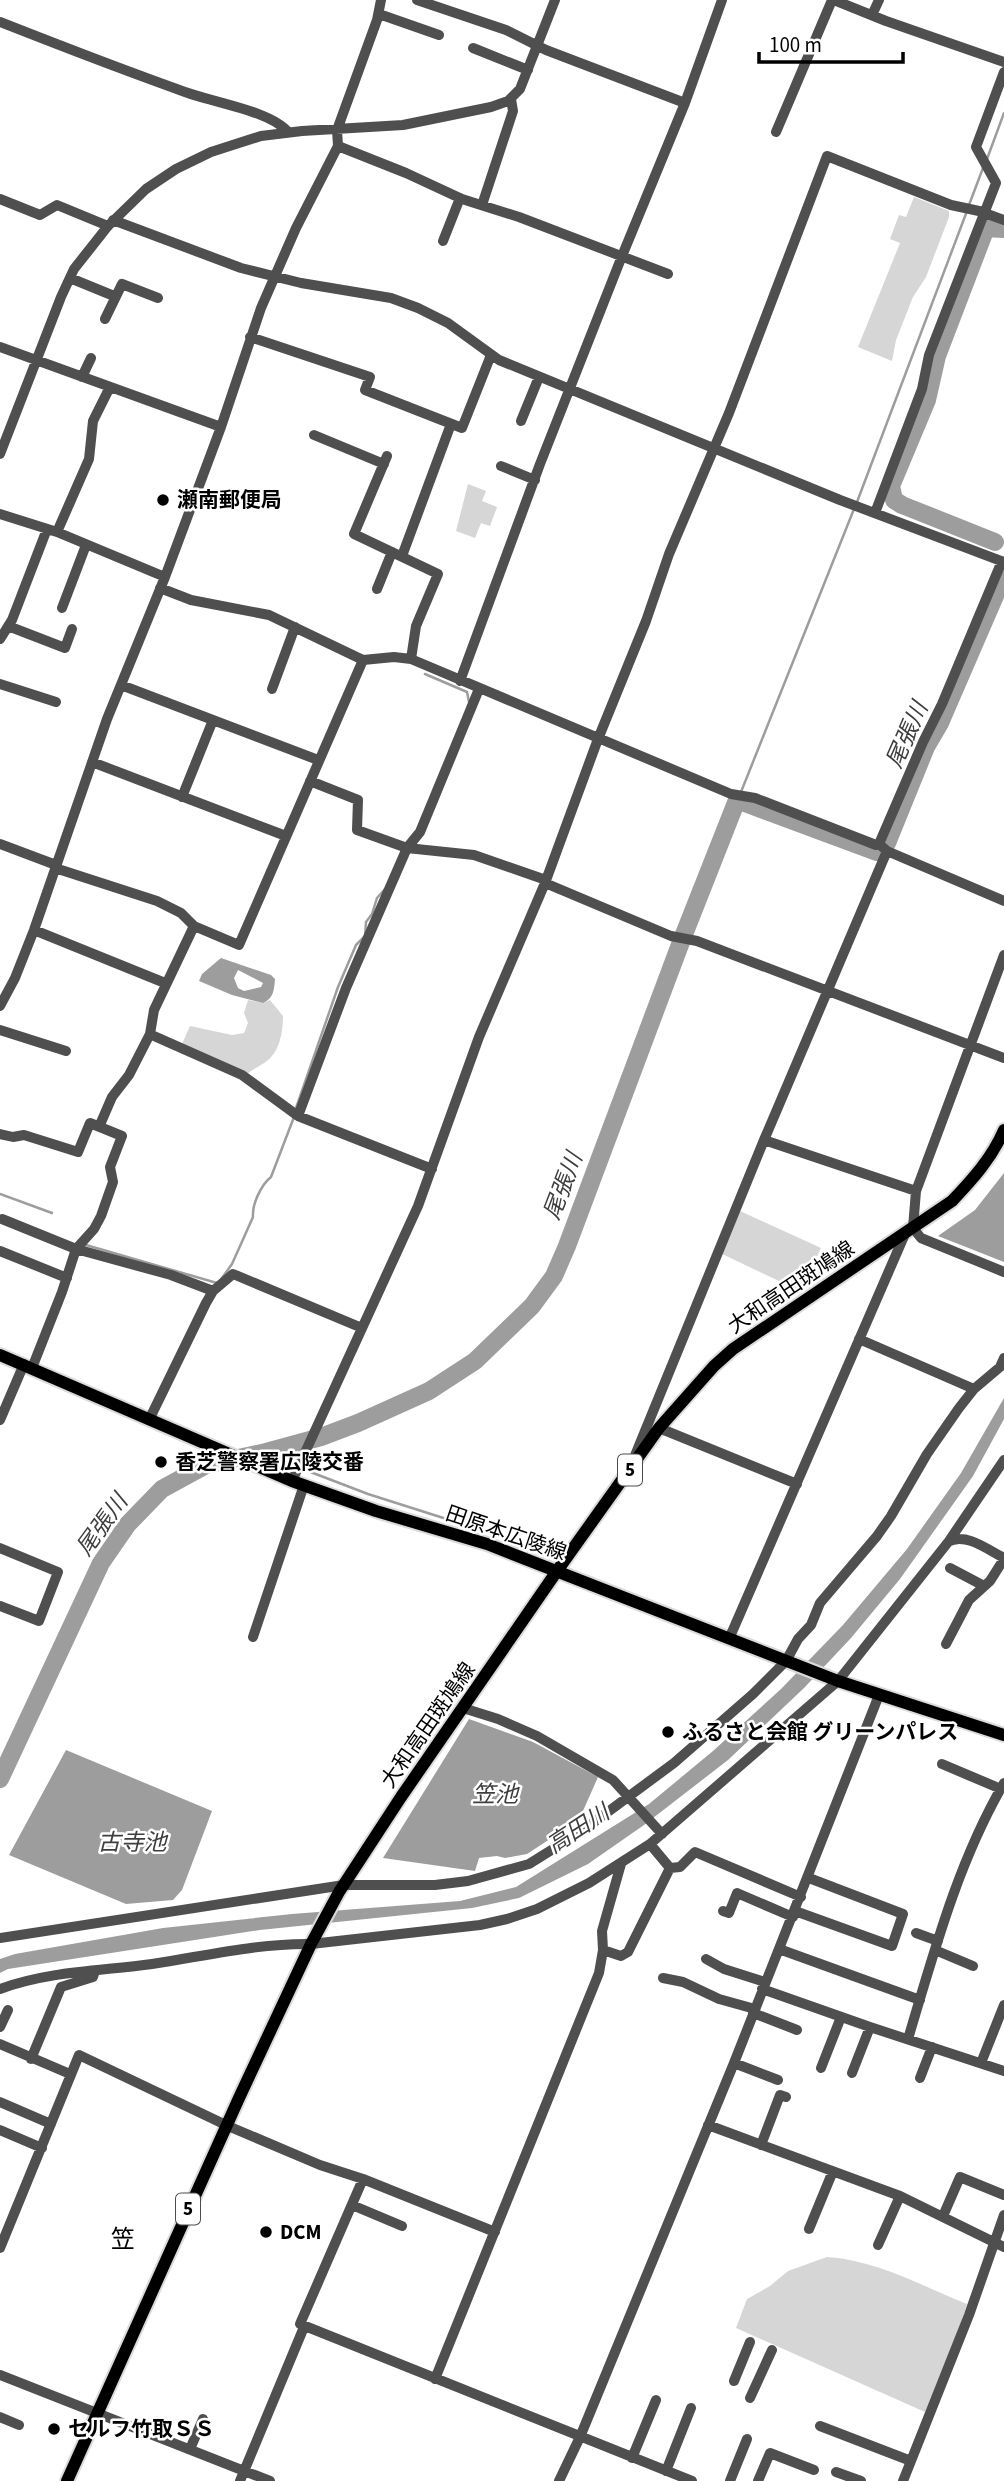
<svg xmlns="http://www.w3.org/2000/svg" width="1004" height="2481" viewBox="0 0 1004 2481" font-family="'Source Sans 3','Noto Sans JP',sans-serif">
  <style>
    .green { fill: #d6d6d6 }
    .water { fill: #9d9d9d; fill-rule: evenodd }
    .lines { fill: none; stroke-linecap: round; stroke-linejoin: round }
    .stream { stroke: #9d9d9d; stroke-width: 2.5 }
    .river { stroke: #9d9d9d; stroke-width: 18 }
    .major-casing { stroke: #dbdbdb; stroke-width: 16 }
    .minor { stroke: #4f4f4f; stroke-width: 10 }
    .major { stroke: #000; stroke-width: 12 }
    .poi-dot { fill: #000; stroke: #fff; stroke-width: 2.5 }
    .labels { text-anchor: middle; dominant-baseline: central; stroke-width: 5; stroke-linejoin: round; paint-order: stroke }
    .shield { fill: #fff; stroke: #4c4c4c; stroke-width: 2 }
    .shield-label { font-size: 19px; font-weight: bold; fill: #000 }
    .poi-label { font-size: 21px; font-weight: bold; fill: #000; stroke: #fff; text-anchor: start }
    .street-label { font-size: 21px; fill: #000; stroke: #fff }
    .water-label { font-size: 23px; font-style: italic; fill: #3e3e3e; stroke: #fff }
    .quarter-label { font-size: 24px; fill: #000; stroke: #fff }
  </style>
  <rect width="100%" height="100%" fill="#fff"/>
  <path class="green" d="M914,197L949,211V217L926,277L913,297L896,340L892,361L858,347L900,243L890,239L899,215L906,217Z
    M468,484L486,491L482,501L497,507L490,526L481,523L475,538L456,531Z
    M248,1000L263,1003L270,1000L283,1016C283,1031 280,1051 267,1061C260,1066 253,1069 247,1074L181,1046L190,1026L232,1035L244,1033L248,1023L244,1013Z
    M740,1211L821,1248L800,1291L722,1254Z
    M827,2257C876,2260 922,2286 967,2304L957,2334L925,2412L736,2328L747,2299L770,2286L788,2271Z"/>
  <path class="water" d="M221,958L271,975L275,979C274,990 274,998 263,1003L232,995L199,981L202,974ZM238,970L263,983L261,987L244,991L238,988L234,978Z
    M1004,1173V1262L938,1236L975,1210Z
    M1004,1398V1419L973,1476L900,1579L851,1638L804,1688L728,1760L644,1825L588,1864L519,1898L472,1908L260,1930L8,1969L0,1973V1959L15,1954L163,1928L292,1914L460,1901L516,1887L649,1804L713,1751L781,1689L843,1625L907,1549L961,1473Z
    M469,1719L533,1742L598,1777L579,1820L527,1854L505,1858L497,1856L479,1858L475,1871L383,1858Z
    M66,1750L212,1811L182,1890L173,1900L126,1904L9,1855Z"/>
  <g class="lines">
    <path class="stream" d="M987,159L1004,113
      M969,205L983,168
      M857,502L967,211
      M425,674L467,692L469,702
      M741,792L854,509
      M295,1111L338,987L356,945L365,936L366,922L372,914L377,898L385,889
      M0,1194L52,1213
      M86,1245L217,1283
      M222,1278L232,1264L253,1217C252,1204 261,1185 271,1177L294,1117
      M266,1452L294,1465
      M300,1468L368,1494L456,1522"/>
    <path class="river" d="M995,542L902,505L894,500L891,486L927,400L937,356L986,228L1004,229
      M0,1779L101,1563L128,1524L162,1489L206,1465L266,1452L321,1437L358,1423L429,1391L475,1361L532,1306L554,1276L567,1246L681,942L737,800L877,852L887,843L926,747L940,723L1004,575"/>
    <defs>
      <path id="major" d="M0,1355L292,1481L376,1511L487,1544L838,1681L1004,1735
        M67,2481L239,2098L311,1944L339,1892L401,1797L557,1571L659,1428L714,1366L733,1349L952,1201C972,1180 992,1158 1004,1130"/>
    </defs>
    <use href="#major" class="major-casing"/>
    <path class="minor" d="M417,0L506,30L546,50L685,103
      M834,0L886,21L1004,62
      M379,14L439,35
      M872,15L879,0
      M0,22C61,46 123,70 185,92C212,102 271,111 288,132
      M473,48L528,70
      M776,132L832,0
      M338,146L406,173L462,199L519,217L668,274
      M0,199L40,215L57,205L108,226
      M482,205L513,111L511,99
      M113,220L241,268L301,283L391,298L418,308L448,323L499,360L840,500L1004,562
      M443,241L460,198
      M70,278L114,296
      M105,319L122,284L158,298
      M250,337L370,377L365,390L462,428L491,355
      M0,347L221,427
      M82,377L91,358
      M521,421L539,377
      M314,435L384,464
      M0,454L61,297L74,269L108,226L146,189L176,169L211,152L261,136L302,131L403,125L491,107L508,101L520,89L555,0
      M387,456L354,534L438,574L416,626L411,659
      M501,466L535,480
      M875,513L922,389L929,355L996,183L976,147L1004,72
      M0,514L57,532L165,577
      M57,532L89,459L93,421L110,387
      M402,556L451,424
      M160,588L191,600L269,615L363,660L394,657L411,659L731,794L755,798L876,845L879,844L887,851L1004,901
      M377,589L392,552
      M62,608L86,545
      M8,626L65,648L72,629
      M0,639L12,620L47,529
      M460,681L540,464L622,256L685,103L722,0
      M0,684L56,702
      M121,685L318,760
      M272,689L295,627
      M92,762L286,836
      M310,781L358,800L357,830L407,848L474,855L546,880
      M182,797L213,720
      M0,844L56,865
      M879,844L923,742L942,704L1002,561
      M55,868L157,901L181,913L194,926L239,945L363,660
      M545,883L671,936L697,941L1004,1058
      M34,930L165,983
      M1004,955L916,1191L913,1228L921,1238L1004,1272
      M0,1006L15,978L34,930L107,719L165,577L221,427L261,308L296,228L338,146L337,130L377,20L381,0
      M0,1030L66,1051
      M154,1036L242,1075L298,1116L432,1169
      M298,1116L346,988L407,848L420,832L479,689
      M99,1127L112,1097L129,1075L150,1034L154,1010L194,926
      M0,1134L13,1137L24,1135L78,1152L90,1123L122,1136L110,1167L113,1182L101,1216L94,1229L76,1249L62,1292L32,1368
      M764,1140L916,1191
      M2,1219L76,1249L171,1275L213,1291
      M0,1251L67,1278
      M859,1339L974,1389
      M0,1420L24,1364
      M149,1420L206,1303L213,1291L233,1274L362,1328
      M659,1428L797,1484
      M634,1458L764,1140L887,851
      M292,1481L418,1206L479,1037L545,883L598,739L646,621L669,554L729,413L827,156L951,205L979,211L1004,220
      M950,1541C967,1533 988,1550 1004,1558
      M0,1548L58,1572L39,1621L0,1606
      M950,1568L984,1586
      M253,1637L304,1485
      M729,1639L905,1234
      M946,1644L969,1600L990,1581L1004,1559
      M463,1708L498,1719L537,1736L613,1780L662,1834
      M942,1764L1001,1789
      M650,1844L670,1868
      M670,1868L680,1867L695,1852L801,1897
      M723,1911L729,1913L737,1893L793,1917
      M795,1911L892,1946L903,1914L809,1878
      M916,1933L938,1941
      M0,1938L344,1885H435L468,1881L529,1864L582,1831L674,1763L753,1694L786,1661L798,1639L811,1625L820,1603L877,1536L891,1516L927,1454L959,1408L974,1389L1000,1367L1004,1358
      M779,1949L920,2000
      M603,1950L621,1956L628,1952L670,1868
      M935,1950L973,1966
      M706,1959L724,1969L765,1982
      M663,1978L683,1982L719,1999L755,2009
      M0,1989C49,1971 101,1971 152,1964C205,1956 259,1943 311,1944L480,1925L507,1919L537,1909L589,1883L650,1844L838,1681L949,1541L1004,1460
      M762,1989L870,2027L1004,2071
      M753,2013L797,2030
      M0,2027L8,2010
      M908,2039C934,1952 958,1862 1004,1783
      M0,2044L70,2074
      M31,2059L61,1987L93,1977L95,1971
      M734,2063L778,2080
      M981,2063L1004,2005
      M821,2068L841,2017
      M852,2073L870,2027
      M920,2078L932,2047
      M0,2102L51,2124
      M708,2125L900,2196L1004,2247
      M0,2130L42,2148
      M761,2145L780,2095L786,2097
      M363,2179L300,2324L692,2481
      M352,2205L402,2226
      M943,2216L960,2177L1004,2195
      M809,2229L833,2171
      M878,2245L900,2196
      M0,2248L79,2055L228,2126L320,2165L363,2179L495,2232
      M0,2375L270,2481
      M435,2379L599,1973L603,1950L602,1931L621,1864
      M734,2381L750,2342
      M750,2398L772,2350
      M0,2417L19,2425
      M820,2426L911,2461
      M190,2449L203,2419
      M632,2458L656,2400
      M666,2471L691,2408
      M836,2472L861,2481
      M240,2481L304,2327
      M559,2481L580,2437L734,2063L879,1695
      M730,2481L747,2439
      M758,2481L770,2453L814,2470
      M903,2481L969,2315L1004,2215"/>
    <use href="#major" class="major"/>
  </g>
  <g class="poi-dot">
    <circle cx="163" cy="500" r="7"/>
    <circle cx="161" cy="1462" r="7"/>
    <circle cx="668" cy="1732" r="7"/>
    <circle cx="266" cy="2232" r="7"/>
    <circle cx="54" cy="2429" r="7"/>
  </g>
  <g class="labels">
    <g class="shield">
      <rect x="618" y="1454.5" width="24" height="31" rx="5"/>
      <rect x="176" y="2193.5" width="24" height="31" rx="5"/>
    </g>
    <g class="shield-label">
      <text x="630" y="1470">5</text>
      <text x="188" y="2209">5</text>
    </g>
    <g class="poi-label">
      <text x="177" y="500">瀬南郵便局</text>
      <text x="175" y="1462">香芝警察署広陵交番</text>
      <text x="682" y="1732">ふるさと会館 グリーンパレス</text>
      <text x="280" y="2232">DCM</text>
      <text x="68" y="2429">セルフ竹取ＳＳ</text>
    </g>
    <g class="street-label">
      <text transform="translate(791 1287) rotate(-34)">大和高田斑鳩線</text>
      <text transform="translate(506 1533) rotate(19)">田原本広陵線</text>
      <text transform="translate(428 1725) rotate(-55)">大和高田斑鳩線</text>
    </g>
    <g class="water-label">
      <text transform="translate(907 735) rotate(-66)">尾張川</text>
      <text transform="translate(563 1186) rotate(-69)">尾張川</text>
      <text transform="translate(102 1525) rotate(-54)">尾張川</text>
      <text x="495" y="1794">笠池</text>
      <text transform="translate(578 1829) rotate(-33)">高田川</text>
      <text x="132" y="1842">古寺池</text>
    </g>
    <g class="quarter-label">
      <text x="123" y="2239">笠</text>
    </g>
  </g>
  <path d="M759 52v10h144v-10" fill="none" stroke="#000000" stroke-width="3.5"/>
  <text x="769" y="52" font-size="21" fill="#000000" stroke="#ffffff" stroke-width="5" paint-order="stroke">100 m</text>
</svg>
